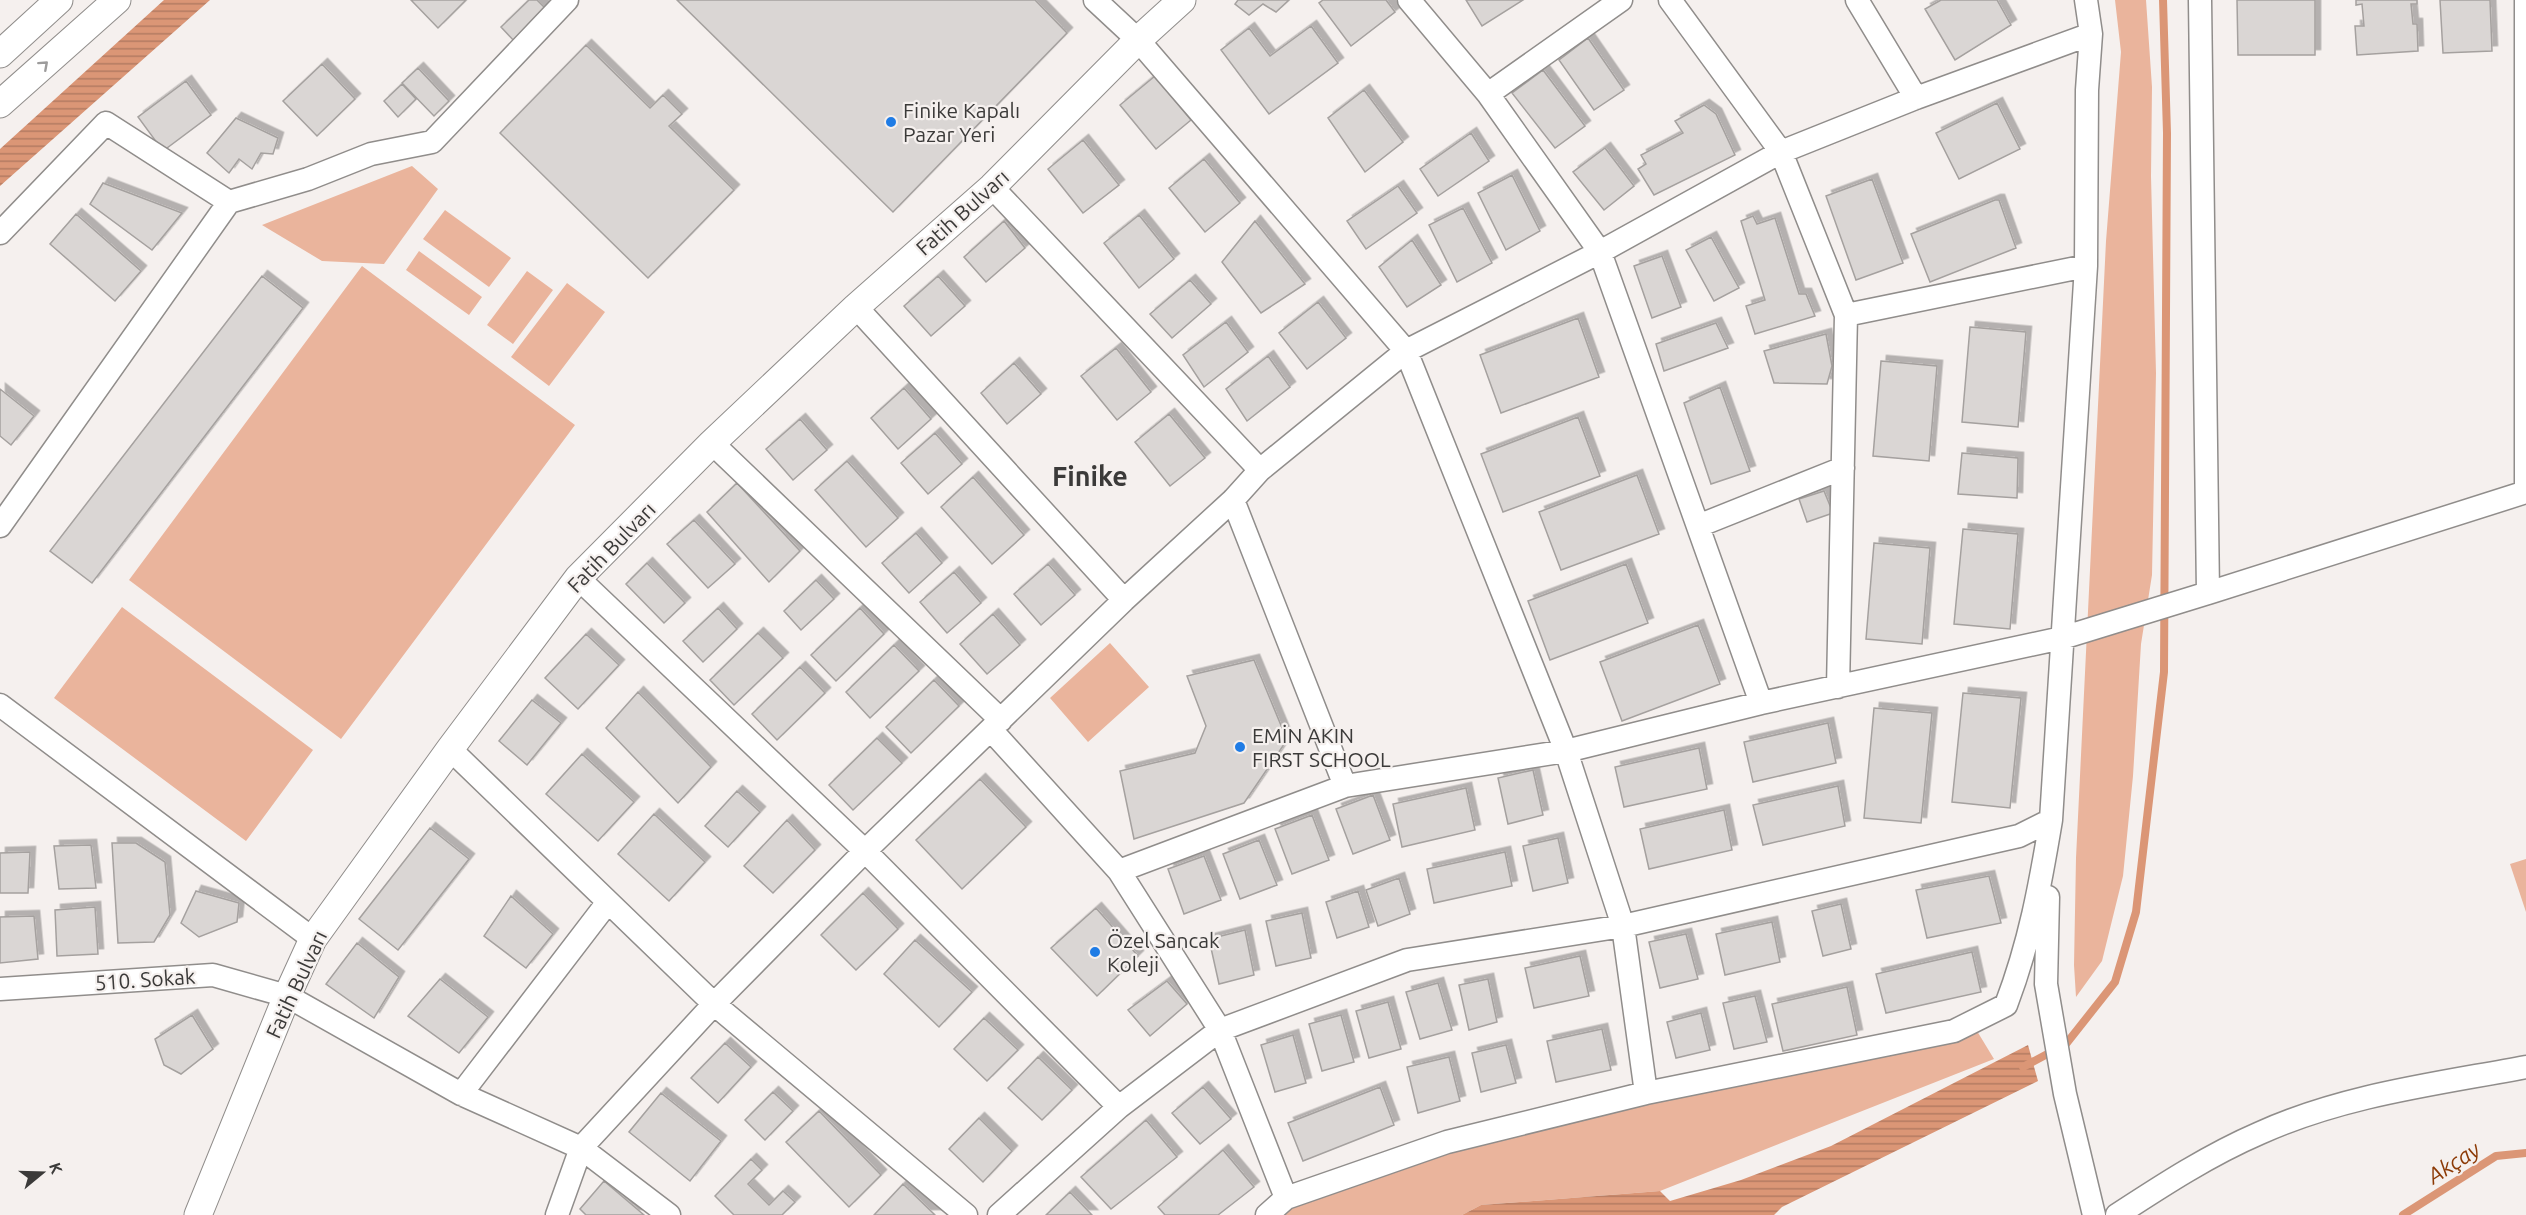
<svg xmlns="http://www.w3.org/2000/svg" width="2526" height="1215" viewBox="0 0 2526 1215" font-family="Ubuntu,sans-serif">
  <style>
    .park { fill: #eab49c }
    .water { fill: url(#water-rules) }
    .lines { fill: none; stroke-linecap: round; stroke-linejoin: round }
    .stream { stroke: #db9676; stroke-width: 8 }
    .building { fill: #dad6d4; stroke: #a5a19f; stroke-width: 1.5; filter: url(#shadow) }
    .minor-casing { stroke: #908d8b; stroke-width: 25 }
    .tertiary-casing { stroke: #908d8b; stroke-width: 29 }
    .minor { stroke: #fff; stroke-width: 22 }
    .tertiary { stroke: #fff; stroke-width: 27 }
    .oneway { stroke: #9d9c9c }
    .poi-dot { fill: #1f7ce5; stroke: #f5f0ee; stroke-width: 2 }
    .labels { text-anchor: middle; dominant-baseline: central; stroke-width: 4.5; stroke-linejoin: round; paint-order: stroke }
    .poi-label { font-size: 21px; fill: #3b3a39; stroke: #f5f0ee; text-anchor: start }
    .street-label { font-size: 21px; fill: #3b3a39; stroke: #f5f0ee }
    .water-label { font-size: 22px; font-style: italic; fill: #8c3a06; stroke: #f5f0ee }
    .district-label { font-size: 27px; font-weight: bold; fill: #3b3a39; stroke: #f5f0ee }
  </style>
  <defs>
    <pattern id="water-rules" width="6" height="5" patternUnits="userSpaceOnUse" patternTransform="scale(1.5)"><rect width="6" height="5" fill="#db9676"/><path d="M0 2.5h6" fill="none" stroke="#b37b62"/></pattern>
    <filter id="shadow"><feDropShadow dx="5.5" dy="-5.5" stdDeviation="0" flood-color="#0004"/></filter>
  </defs>
  <rect width="100%" height="100%" fill="#f5f0ee"/>
  <path class="park" d="M2115,0H2146L2152,87L2151,176L2156,373L2152,575L2141,644L2133,776L2123,876L2102,961L2076,997L2074,965L2076,858L2106,241L2121,52Z
    M412,166L438,189L384,264L322,261L262,225Z
    M445,210L511,258L489,287L423,239Z
    M419,251L482,297L469,315L406,270Z
    M362,266L575,425L341,739L129,580Z
    M527,271L553,290L513,344L487,325Z
    M567,283L605,312L549,386L511,357Z
    M122,607L313,750L246,841L54,698Z
    M1110,643L1149,687L1088,742L1050,698Z
    M2526,859V912L2510,864Z
    M1977,1031L1994,1059L1660,1191L1481,1205L1462,1215H1267L1447,1142Z"/>
  <path class="water" d="M164,0H210L0,186V149Z
    M2028,1045L2038,1081L1782,1207L1774,1215H1462L1481,1205L1660,1191L1670,1201L1741,1180L1831,1146Z"/>
  <g class="lines">
    <path class="stream" d="M2023,1067L2066,1044L2115,982L2136,912L2164,672L2167,133L2163,0
      M2403,1215L2496,1156L2526,1153"/>
  </g>
  <path class="building" d="M411,0H466L438,28Z
    M529,0H537L548,11L515,42L501,27Z
    M677,0H1035L1067,33L893,212Z
    M1238,0H1289L1276,12L1263,4L1249,15L1235,4Z
    M1323,0H1386L1395,12L1351,46L1319,3Z
    M1466,0H1523L1482,26Z
    M1941,0H1997L2011,25L1955,60L1925,9Z
    M2237,0H2315V55H2238Z
    M2356,0H2417V4H2411L2413,24H2417L2418,51L2357,55L2355,26H2364L2362,4L2356,5Z
    M2440,0H2490L2492,51L2443,53Z
    M1311,26L1338,63L1269,114L1221,50L1249,28L1270,56Z
    M1588,38L1624,90L1594,110L1559,60Z
    M586,45L650,108L663,95L682,114L669,126L734,190L648,278L500,133Z
    M322,64L355,99L317,136L283,101Z
    M418,68L449,101L434,116L402,83Z
    M1543,70L1585,126L1555,148L1512,93Z
    M1155,76L1191,120L1156,149L1120,105Z
    M186,81L211,115L163,151L138,117Z
    M402,84L416,99L398,117L384,101Z
    M1364,90L1403,142L1365,172L1328,118Z
    M1997,103L2020,149L1959,179L1936,133Z
    M1704,105L1716,114L1735,155L1654,195L1638,169L1646,164L1641,155L1683,133L1675,121Z
    M236,118L278,138L273,154L261,153L252,169L239,159L229,173L207,153Z
    M1471,133L1489,161L1438,196L1420,169Z
    M1083,140L1119,185L1083,213L1048,169Z
    M1605,148L1634,186L1604,210L1573,172Z
    M1204,159L1240,203L1205,232L1169,188Z
    M1512,175L1540,231L1506,250L1478,193Z
    M1872,179L1903,263L1856,280L1826,196Z
    M103,183L182,213L152,250L90,204Z
    M1398,186L1417,213L1366,249L1347,221Z
    M1995,200H1999L2016,248L1930,282L1911,234Z
    M1463,208L1492,263L1457,282L1429,225Z
    M76,214L141,271L115,301L50,244Z
    M1139,215L1174,259L1139,288L1104,243Z
    M1753,216L1757,224L1775,218L1799,294H1806L1815,316L1755,334L1746,306L1765,300L1741,221Z
    M1004,221L1025,248L986,282L964,257Z
    M1255,221L1305,284L1261,313L1222,262Z
    M1711,237L1739,288L1714,301L1686,250Z
    M1412,240L1441,285L1407,307L1379,267Z
    M1662,256L1681,307L1652,318L1634,266Z
    M262,276L303,308L92,583L50,551Z
    M938,276L965,306L931,336L904,306Z
    M1190,280L1211,304L1172,338L1150,314Z
    M1318,302L1346,338L1307,369L1279,333Z
    M1578,318L1599,377L1501,413L1480,355Z
    M1226,322L1248,352L1204,387L1183,355Z
    M1716,323L1728,348L1664,371L1656,344Z
    M1970,327L2026,332L2018,427L1962,422Z
    M1826,334L1832,366L1827,384L1774,383L1764,351Z
    M1116,348L1151,392L1117,420L1081,376Z
    M1268,356L1290,387L1247,421L1226,389Z
    M1881,361L1937,366L1929,461L1873,456Z
    M1014,363L1041,394L1007,424L981,393Z
    M1720,387L1750,471L1711,484L1684,403Z
    M904,388L931,419L898,449L871,418Z
    M0,389L34,416L11,445L0,436Z
    M1169,414L1205,458L1170,486L1135,442Z
    M1578,417L1600,476L1503,512L1481,454Z
    M800,419L827,450L793,480L766,449Z
    M935,433L962,464L928,494L901,463Z
    M1962,453L2018,458L2017,498L1958,494Z
    M847,461L898,518L866,547L815,490Z
    M1637,475L1659,534L1561,570L1539,512Z
    M973,477L1024,535L992,564L941,507Z
    M737,483L800,551L769,582L707,512Z
    M1824,491L1833,513L1807,522L1799,499Z
    M694,520L735,564L708,588L667,544Z
    M1963,529L2018,534L2010,629L1954,624Z
    M916,533L942,563L909,593L882,563Z
    M1874,543L1930,548L1922,644L1866,639Z
    M647,563L685,603L664,623L626,584Z
    M1048,564L1075,595L1041,625L1014,594Z
    M1626,564L1648,623L1550,660L1528,601Z
    M954,572L981,603L947,633L920,602Z
    M816,580L834,599L801,630L784,611Z
    M718,608L737,629L703,662L683,641Z
    M860,608L884,634L836,681L811,655Z
    M993,614L1020,645L987,674L960,644Z
    M1698,625L1720,684L1622,721L1600,662Z
    M758,633L783,658L734,705L710,680Z
    M586,634L619,665L578,709L545,678Z
    M894,645L919,671L870,718L846,692Z
    M1254,660L1287,740L1244,803L1134,839L1120,771L1195,753L1206,726L1187,676Z
    M800,667L825,693L777,740L752,714Z
    M934,680L959,706L911,753L886,727Z
    M638,692L711,767L678,803L606,728Z
    M1963,693L2021,698L2010,808L1952,802Z
    M532,700L561,723L527,765L499,741Z
    M1874,708L1932,713L1921,823L1864,818Z
    M1828,723L1836,763L1753,782L1744,742Z
    M877,738L902,763L853,810L829,785Z
    M1699,748L1707,789L1624,807L1615,767Z
    M582,754L634,802L598,841L546,794Z
    M1533,770L1543,815L1508,824L1498,778Z
    M980,779L1026,827L962,889L916,840Z
    M1838,786L1845,826L1763,845L1753,805Z
    M1466,788L1475,830L1402,847L1393,804Z
    M737,791L760,812L728,847L705,826Z
    M1373,795L1390,840L1353,854L1336,809Z
    M1724,810L1732,850L1649,869L1640,829Z
    M654,814L705,862L669,901L618,854Z
    M1312,815L1329,860L1292,874L1275,829Z
    M787,820L815,850L773,893L744,866Z
    M430,828L469,859L398,950L359,919Z
    M1558,838L1568,883L1533,891L1523,846Z
    M1259,840L1277,885L1240,899L1223,854Z
    M112,843H136L165,862L170,915L154,942L118,943Z
    M91,845L96,888L59,889L54,846Z
    M30,852L28,893H0V853Z
    M1505,852L1512,886L1434,903L1427,869Z
    M1204,856L1221,900L1184,914L1168,869Z
    M1989,876L2001,923L1927,938L1916,890Z
    M1399,878L1410,914L1378,926L1366,890Z
    M196,891L239,903L237,922L199,937L181,923Z
    M1358,891L1369,927L1337,938L1326,902Z
    M863,893L898,929L856,970L821,935Z
    M511,896L553,934L526,968L484,936Z
    M1841,904L1851,949L1823,956L1812,911Z
    M95,907L98,954L57,956L55,910Z
    M1096,908L1138,956L1097,996L1051,948Z
    M1302,913L1311,958L1276,966L1266,921Z
    M34,916L38,959L0,963V917Z
    M1772,922L1780,962L1725,975L1716,934Z
    M1245,930L1254,975L1219,984L1209,939Z
    M1686,934L1698,979L1660,988L1649,942Z
    M915,940L972,992L939,1027L884,974Z
    M357,943L399,977L374,1018L326,984Z
    M1972,952L1981,992L1886,1013L1876,974Z
    M1580,956L1589,996L1534,1008L1525,968Z
    M440,979L488,1017L459,1053L408,1016Z
    M1488,979L1497,1022L1469,1030L1459,985Z
    M1167,981L1187,1004L1150,1036L1128,1010Z
    M1438,983L1452,1030L1420,1039L1406,992Z
    M1847,987L1857,1035L1783,1051L1772,1004Z
    M1755,996L1767,1042L1734,1049L1723,1003Z
    M1388,1002L1401,1049L1369,1058L1356,1011Z
    M1701,1013L1710,1050L1676,1058L1667,1022Z
    M192,1015L213,1049L181,1074L164,1065L155,1039Z
    M1341,1015L1354,1062L1322,1071L1309,1024Z
    M984,1018L1018,1050L987,1081L954,1049Z
    M1602,1029L1611,1070L1556,1082L1547,1041Z
    M1293,1035L1306,1083L1275,1092L1261,1045Z
    M725,1043L751,1067L718,1103L691,1078Z
    M1506,1045L1516,1083L1481,1092L1472,1053Z
    M1038,1057L1072,1090L1042,1120L1008,1088Z
    M1449,1057L1460,1101L1418,1113L1407,1067Z
    M1203,1087L1231,1119L1200,1144L1172,1113Z
    M1380,1087L1394,1125L1303,1161L1288,1123Z
    M773,1092L793,1111L765,1140L745,1120Z
    M661,1093L721,1141L690,1181L629,1132Z
    M819,1111L881,1175L849,1207L786,1142Z
    M979,1118L1012,1151L983,1182L949,1149Z
    M1146,1120L1177,1157L1111,1209L1081,1177Z
    M1223,1150L1254,1187L1218,1215H1165L1158,1207Z
    M751,1159L762,1170L748,1184L769,1205L783,1191L795,1202L782,1215H734L715,1196Z
    M604,1181L644,1215H586L580,1209Z
    M903,1184L935,1215H874Z
    M1070,1192L1092,1215H1046Z"/>
  <g class="lines">
    <defs>
      <path id="minor" d="M1409,0L1488,94L1600,252L1761,703
        M1670,0L1781,152L1846,315L1838,687
        M1857,0L1916,98
        M2200,0L2208,593L2526,492V0
        M1488,94L1621,0
        M992,187L1260,470
        M0,233L106,123L229,202L308,179L371,154L432,142L567,0
        M856,307L1124,600
        M1846,315L2086,266
        M712,443L1001,720
        M1233,500L1345,786
        M0,526L229,202
        M1698,526L1843,468
        M578,578L865,851L1119,1107
        M0,705L313,939
        M992,731L1119,871L1220,1030L1286,1198L1447,1142L1646,1093L1623,926L1566,751L1406,351L1138,40L1095,0
        M450,749L714,1004L966,1215
        M1119,871L1345,786L1566,751L1761,703L2062,638L2208,593
        M2048,897L2046,984L2065,1094L2094,1215
        M0,989L213,975L287,996L461,1094L581,1148L669,1215
        M1646,1093L1954,1031L2006,1005C2030,942 2040,886 2051,820
        M461,1094L608,902
        M557,1215L581,1148L714,1004L865,851L1124,600L1233,500L1260,470L1406,351L1600,252L1781,152L1916,98L2091,34
        M999,1215L1119,1107L1220,1030L1407,960L1623,926L2019,836L2051,820L2086,266L2087,90L2091,34L2086,0
        M1267,1215L1286,1198
        M2117,1215C2163,1185 2209,1155 2260,1133C2344,1095 2436,1084 2526,1067"/>
      <path id="tertiary" d="M0,54L59,0
        M0,104L117,0
        M198,1215L287,996L313,939L450,749L578,578L712,443L856,307L992,187L1138,40L1182,0"/>
    </defs>
    <use href="#minor" class="minor-casing"/>
    <use href="#tertiary" class="tertiary-casing"/>
    <use href="#minor" class="minor"/>
    <use href="#tertiary" class="tertiary"/>
  </g>
  <defs><path id="oneway-chevron" d="M-2-3.5L2.5 0L-2 3.5" fill="none" stroke-width="1.6" stroke-linecap="round" stroke-linejoin="round" transform="scale(1.5)"/></defs>
  <use class="oneway" href="#oneway-chevron" transform="translate(44 65) rotate(-42)"/>
  <g class="poi-dot">
    <circle cx="891" cy="122" r="6"/>
    <circle cx="1240" cy="747" r="6"/>
    <circle cx="1095" cy="952" r="6"/>
  </g>
  <g class="labels">
    <g class="poi-label">
      <text x="903" y="110">Finike Kapalı<tspan x="903" dy="24">Pazar Yeri</tspan></text>
      <text x="1252" y="735">EMİN AKIN<tspan x="1252" dy="24">FIRST SCHOOL</tspan></text>
      <text x="1107" y="940">Özel Sancak<tspan x="1107" dy="24">Koleji</tspan></text>
    </g>
    <g class="street-label">
      <text transform="translate(962 212) rotate(-42)">Fatih Bulvarı</text>
      <text transform="translate(611 547) rotate(-46)">Fatih Bulvarı</text>
      <text transform="translate(145 979) rotate(-4)">510. Sokak</text>
      <text transform="translate(296 984) rotate(-65)">Fatih Bulvarı</text>
    </g>
    <g class="water-label">
      <text transform="translate(2453 1162) rotate(-33)">Akçay</text>
    </g>
    <g class="district-label">
      <text x="1090" y="476">Finike</text>
    </g>
  </g>
  <g transform="translate(42 1173) rotate(71)" stroke="#f5f0ee" stroke-width="4.5" paint-order="stroke">
  <path d="M0-4.5L10 22L0 15L-10 22Z" fill="#3b3a39"/>
  <text y="-9" font-size="16" font-weight="bold" text-anchor="middle" fill="#3b3a39">K</text>
  </g>
</svg>
